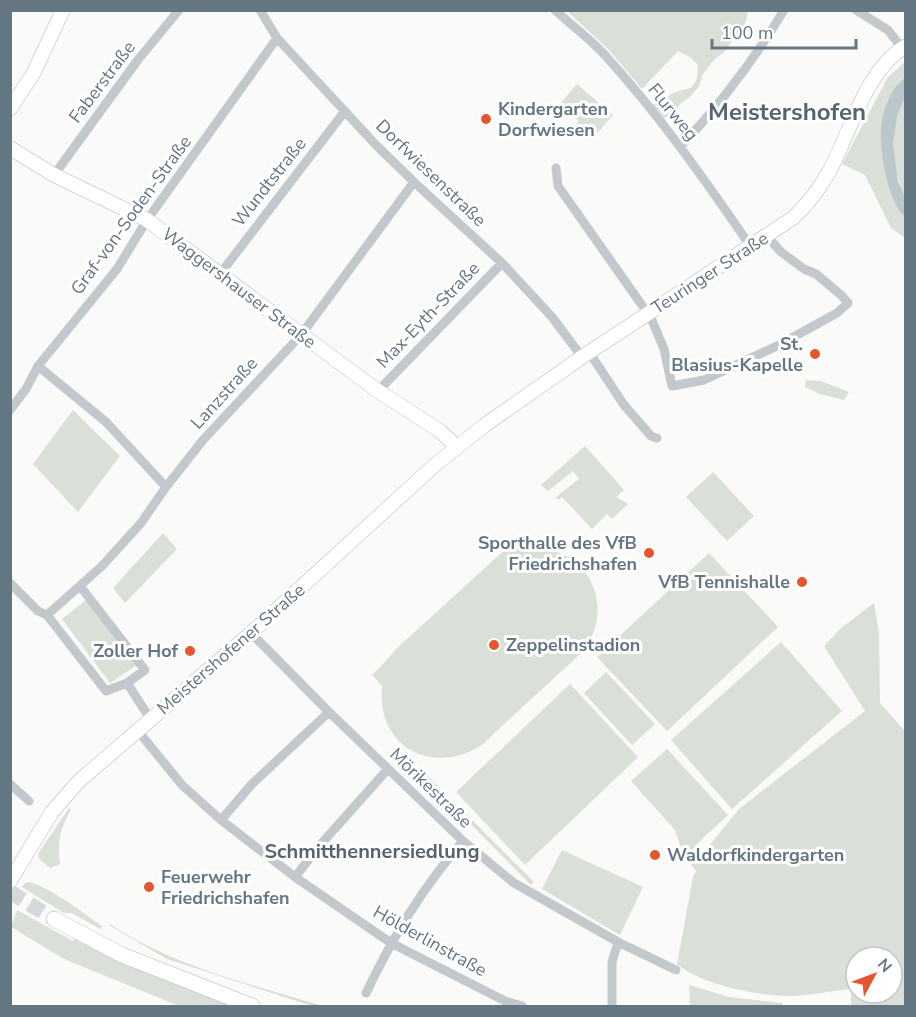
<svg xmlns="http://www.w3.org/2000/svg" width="916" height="1017" viewBox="0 0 916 1017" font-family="'Nunito Sans',sans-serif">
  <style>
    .green { fill: #dadfd7; fill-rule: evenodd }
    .water { fill: #bbc7cb }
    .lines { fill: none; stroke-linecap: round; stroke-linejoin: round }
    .primary-tunnel { stroke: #d5d9db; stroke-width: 15; stroke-dasharray: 15 8; stroke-linecap: butt }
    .secondary-casing { stroke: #b3babf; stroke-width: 15 }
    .primary-casing { stroke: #b5babe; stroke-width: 16 }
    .street { stroke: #c3c8cc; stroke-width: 9 }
    .secondary { stroke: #fff; stroke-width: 14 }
    .primary { stroke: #fff; stroke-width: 15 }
    .poi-dot { fill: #e4572e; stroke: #fff; stroke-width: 2 }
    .labels { text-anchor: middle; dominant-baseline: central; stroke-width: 6; stroke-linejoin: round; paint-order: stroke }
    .street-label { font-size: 18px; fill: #657683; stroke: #fff }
    .poi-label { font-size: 18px; font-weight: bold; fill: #657683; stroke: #fff; text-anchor: start }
    .neighbourhood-label { font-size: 20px; font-weight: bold; fill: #57646e; stroke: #fff }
    .district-label { font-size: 24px; font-weight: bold; fill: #57646e; stroke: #fff }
  </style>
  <rect width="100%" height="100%" fill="#fafaf8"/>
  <path class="green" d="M567,11H748L746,22L725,51L713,61L703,74L699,86L690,97L681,103L672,115L664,118L652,104L654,103L659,108C669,91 674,93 691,88L697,79L698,65L690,57L678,51L642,89L609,50Z
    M905,62V78L900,82L887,101L901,214L905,217V238L891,228L865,175L842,164L888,77Z
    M577,84L613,115L593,138L576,124L579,121L560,104Z
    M905,97V197C893,171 886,122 905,97Z
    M806,380L821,381L849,392L844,400L820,394L805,387Z
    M73,410L120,456L78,512L33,464Z
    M585,446L624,490L616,497L628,504L612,519L607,514L592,529L562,497L558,500L556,497L579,479L573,471L548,491L541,485Z
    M713,472L754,516L727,541L686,497Z
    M163,533L177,549L125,603L113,588Z
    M520,536L532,548C554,548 574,556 587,575C599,592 601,617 592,636C584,654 566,666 552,680C529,701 505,723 482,745C432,777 376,747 382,686L372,675L386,661L395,650Z
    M709,553L778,627L667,731L597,657Z
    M86,600L137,665L110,683L62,619Z
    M874,603L879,632L880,703L905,731V1006H851V989C829,991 804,997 782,996C752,994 700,984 677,964L693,877L696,871L683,854L675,830L631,781L667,749L728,815L696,845L703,853L739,809L865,711L824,646L841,628ZM856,957H892V993H856Z
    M781,642L842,711L732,809L671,740Z
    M606,672L655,724L632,745L584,693Z
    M570,684L638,757L525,865L456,792Z
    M422,770L534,882L531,885L420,773Z
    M69,808L71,810C60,828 57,843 60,864L50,868L39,859L38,854Z
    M562,850L643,887L620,935L542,889Z
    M30,882C56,891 79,910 102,926L100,929L72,913H64L22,887L25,883Z
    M17,910L73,941L75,938L235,1006H179L64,959L11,927Z
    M110,924C174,967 251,984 323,1006H312L167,959L109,925Z
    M689,985L729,997L782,1003L783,1006H690Z"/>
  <path class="water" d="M905,78V97L897,116L893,144L898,181L905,197V217C888,203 879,150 881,128C883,110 890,88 905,78Z"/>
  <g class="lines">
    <path class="primary-tunnel" d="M10,892L54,919"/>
    <defs>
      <path id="secondary" d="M10,109L33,74L63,10
        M10,148L54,175L147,220L378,391L440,431L457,447
        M10,881L52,812L78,782L251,633L436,464L485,425L582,357L793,218C808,204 820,188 830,170C851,131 865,70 906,46"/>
      <path id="primary" d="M54,919L122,955L252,1006"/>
    </defs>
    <use href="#secondary" class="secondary-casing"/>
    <use href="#primary" class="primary-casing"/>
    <path class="street" d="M260,10L277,38L376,145L414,182L502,263L552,317L582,357
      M555,10C571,25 589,38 603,53C658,113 705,180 751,247
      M856,10L888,30L902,48
      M680,147C720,105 754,60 784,10
      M556,168L558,186L651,318L664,349L672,386L704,380L779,345L837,313L848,303L841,295L816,274L804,269L781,252L767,236
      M54,175L137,61L179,10
      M220,274L345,111
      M589,352L624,405L651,436L657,438
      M38,366L106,422L166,487
      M378,391L502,263
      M10,410L26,389L38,366L117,269L147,220L277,38
      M10,583L38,611L47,615L106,691L127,683
      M80,586L145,670L127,683L151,720
      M47,615L102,566L141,523L166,487L203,440L301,335L414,182
      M251,633L329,712L463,841L514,883L618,942L676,970
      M138,731L182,785L221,820L295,877L391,943L505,1001L522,1006
      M10,784L29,801
      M221,820L252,784L329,712
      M295,877L321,844L388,769
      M366,993C394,935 421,890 463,841
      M612,1006V962L618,942"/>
    <use href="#secondary" class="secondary"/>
    <use href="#primary" class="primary"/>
  </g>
  <g class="poi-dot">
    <circle cx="486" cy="119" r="6"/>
    <circle cx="815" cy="354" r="6"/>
    <circle cx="649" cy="553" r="6"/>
    <circle cx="802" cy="582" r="6"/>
    <circle cx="494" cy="645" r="6"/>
    <circle cx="190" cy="651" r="6"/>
    <circle cx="655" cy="855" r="6"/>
    <circle cx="149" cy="887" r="6"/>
  </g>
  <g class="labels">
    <g class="street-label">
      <text transform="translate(102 82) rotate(-53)">Faberstraße</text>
      <text transform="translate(673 112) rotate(51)">Flurweg</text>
      <text transform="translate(431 173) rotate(44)">Dorfwiesenstraße</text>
      <text transform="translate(269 182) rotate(-52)">Wundtstraße</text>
      <text transform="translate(131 215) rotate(-54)">Graf-von-Soden-Straße</text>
      <text transform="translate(710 273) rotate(-33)">Teuringer Straße</text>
      <text transform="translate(239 288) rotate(37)">Waggershauser Straße</text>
      <text transform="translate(428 315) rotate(-46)">Max-Eyth-Straße</text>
      <text transform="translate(224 393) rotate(-48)">Lanzstraße</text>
      <text transform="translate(231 649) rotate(-41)">Meistershofener Straße</text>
      <text transform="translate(431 788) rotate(44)">Mörikestraße</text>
      <text transform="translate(430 941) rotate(29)">Hölderlinstraße</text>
    </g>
    <g class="poi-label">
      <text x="498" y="109">Kindergarten<tspan x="498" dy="21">Dorfwiesen</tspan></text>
      <text x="803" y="344" text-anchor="end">St.<tspan x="803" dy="21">Blasius-Kapelle</tspan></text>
      <text x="637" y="543" text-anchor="end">Sporthalle des VfB<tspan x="637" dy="21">Friedrichshafen</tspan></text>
      <text x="790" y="582" text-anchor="end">VfB Tennishalle</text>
      <text x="506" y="645">Zeppelinstadion</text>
      <text x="178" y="651" text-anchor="end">Zoller Hof</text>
      <text x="667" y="855">Waldorfkindergarten</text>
      <text x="161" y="877">Feuerwehr<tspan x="161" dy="21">Friedrichshafen</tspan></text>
    </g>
    <g class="neighbourhood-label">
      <text x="372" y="851">Schmitthennersiedlung</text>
    </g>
    <g class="district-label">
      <text x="787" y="112">Meistershofen</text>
    </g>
  </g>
  <rect width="916" height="1017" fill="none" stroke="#657683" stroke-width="24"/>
  <g transform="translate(874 975) rotate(49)"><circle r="28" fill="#ffffff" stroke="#c1c8cd" stroke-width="1.5"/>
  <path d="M0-4.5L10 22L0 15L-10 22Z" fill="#e4572e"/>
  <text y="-9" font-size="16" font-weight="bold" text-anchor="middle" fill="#657683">N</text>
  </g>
  <path d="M712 39v9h144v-9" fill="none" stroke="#657683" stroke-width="3"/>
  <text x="721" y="39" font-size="18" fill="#657683" stroke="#ffffff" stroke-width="4.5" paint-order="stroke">100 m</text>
</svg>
